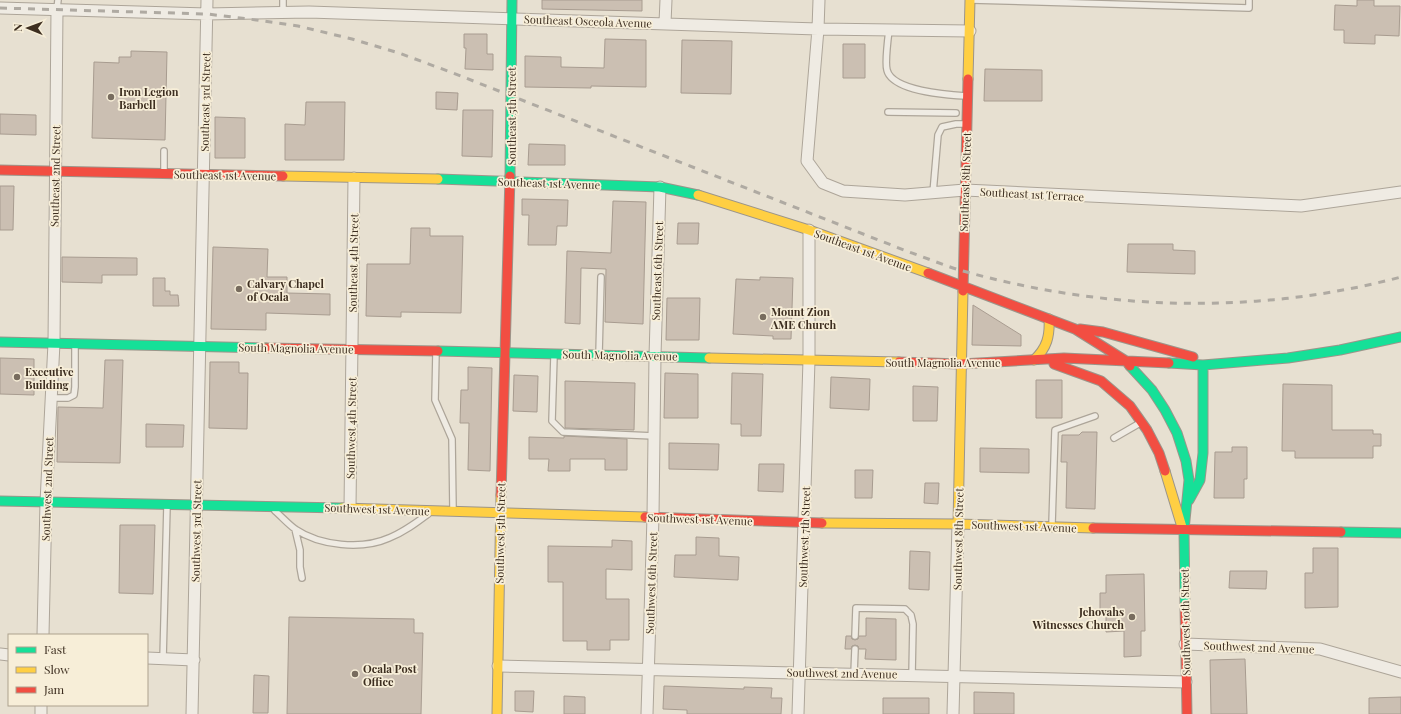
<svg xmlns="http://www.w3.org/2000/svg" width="1401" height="714" viewBox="0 0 1401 714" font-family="'Playfair Display',serif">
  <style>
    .building { fill: #cbbfb2; stroke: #a89c90 }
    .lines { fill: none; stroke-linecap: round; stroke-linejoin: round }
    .lane-casing { stroke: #ada599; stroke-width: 8 }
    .street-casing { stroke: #ada599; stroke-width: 13 }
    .fast-casing { stroke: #9c958a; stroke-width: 11 }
    .slow-casing { stroke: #9c958a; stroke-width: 11 }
    .jam-casing { stroke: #9c958a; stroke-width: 11 }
    .lane { stroke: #efebe3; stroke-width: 5.5 }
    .street { stroke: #efebe3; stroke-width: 11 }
    .fast { stroke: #16e098; stroke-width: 9 }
    .slow { stroke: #ffcf43; stroke-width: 9 }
    .jam { stroke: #f24e42; stroke-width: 9 }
    .rail { stroke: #afaaa2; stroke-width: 3; stroke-dasharray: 7 7; stroke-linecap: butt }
    .poi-dot { fill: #786c5e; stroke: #f7eed8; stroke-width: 1.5 }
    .labels { text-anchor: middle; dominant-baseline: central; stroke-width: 3.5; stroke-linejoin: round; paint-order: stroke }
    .street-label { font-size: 11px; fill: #3d2e20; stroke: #f7eed8 }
    .poi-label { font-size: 11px; font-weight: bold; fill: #3d2e20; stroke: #f7eed8; text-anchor: start }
  </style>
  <rect width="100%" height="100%" fill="#e7e0d1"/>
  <path class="building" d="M542,0H642V11L542,9Z
    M1357,0H1374V6H1400L1399,36L1375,35V44L1344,43V30H1334L1335,5L1357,6Z
    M464,34H487V54H493V70L465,69L466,48H464Z
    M605,39L646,40V87L591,86V88L525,87V56L561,57V67L604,68Z
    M682,40L732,41L731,94L681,93Z
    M843,44H865V78H843Z
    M131,51L167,52L165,140L92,138L94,62L119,63V57H131Z
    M985,69L1042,70V101H984Z
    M436,92L458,93L457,110L436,109Z
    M306,102H345L344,160H285V124L305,125Z
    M463,110H493L492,157L462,156Z
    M0,114L36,115V135L0,134Z
    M215,117L245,118V158H215Z
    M529,144L565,145V165H528Z
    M0,186H14L13,230H0Z
    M522,199L568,200L567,226H557L556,245H528L529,215H522Z
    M613,201L646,202L643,324L605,322L606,269L581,268L580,324L565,323L567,251L611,253Z
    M678,223H699L698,244H677Z
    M411,228H430V236H463L461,313L401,312V317L366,316L367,264H410Z
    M1128,244H1173V250L1195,251V274L1127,272Z
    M213,247L268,249L267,277H287V293L330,294V315L266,313V330L211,329Z
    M62,257L137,258V275H102V283L62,282Z
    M760,277L793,278L791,339H773V336L733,334L736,279L760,280Z
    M153,278H165V291H170V295H178L179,306H153Z
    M667,298H700L699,340H666Z
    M973,305L1021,335V346L972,345Z
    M0,358L34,359V395L0,394Z
    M105,360H123L120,463L57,462L58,407L103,408Z
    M210,362H239V373H248L247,429L209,428Z
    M468,367L492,368L490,471L468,470L469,423H460L461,390H468Z
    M665,373L698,374V418H664Z
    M732,373L763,374L761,436H741V424H731Z
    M514,375L538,376L537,412L513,411Z
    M831,377L870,379L869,410L830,408Z
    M1036,380H1062V418H1036Z
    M565,381L635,383L634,430L565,428Z
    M1283,384L1332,385V430H1373V434H1381V446H1373V458H1295V451H1282Z
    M913,386L938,387L937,421H913Z
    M146,424L184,425L183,447H146Z
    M1082,432H1097L1095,509L1066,508L1067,462H1061L1062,435H1079Z
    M564,436L627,439V470H605V459H570V471H548L549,459H529V437L564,438Z
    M669,443L719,444L718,470L669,469Z
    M1232,447H1247V479H1244V498H1214L1215,452H1232Z
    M980,448L1029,449V473L980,472Z
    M759,464H784L783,492L758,491Z
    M855,470H873L872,498H855Z
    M925,483H939L938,504L924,503Z
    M120,525H155L153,594L119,593Z
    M696,537L719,538V556L739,557L738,580L674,577L675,555H696Z
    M612,540L632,541V570L606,569V599H629V640H610V650H587V641H563V582H548V546L612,547Z
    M1313,548H1338V607L1305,608V573H1313Z
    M910,551L930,552L929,590L909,589Z
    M1230,571H1267L1266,589L1229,588Z
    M1144,574L1145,631H1141V656L1124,657V631L1106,632V613H1100V593H1106V575Z
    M289,617L414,619V633H423L421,714H287Z
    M866,618L896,619V660L865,659L866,649H859L858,646L855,645L852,646L851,649H845L846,636H851L852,639L855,640L858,639L859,636H866Z
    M1245,659L1247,714H1211L1210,660Z
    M254,675L269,676L268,713H253Z
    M664,686L744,689V687L772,688L771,698H782L781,714H687V710L663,709Z
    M515,691H534L533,712L515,711Z
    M974,692L1014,693V714H974Z
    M564,696L585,697V714H564Z
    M1401,697V714H1369V698Z
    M883,698H929V714H883Z"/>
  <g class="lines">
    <defs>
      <path id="lane" d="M971,0L1249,8V0
        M57,9L58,0
        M283,13V0
        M889,30C888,38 885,63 887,70C892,91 948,95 966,96
        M888,112L956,113
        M164,173V151
        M933,193L938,135L942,127L956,124H965
        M436,352L435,400L452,439L453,509
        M599,354L601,277
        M554,356L552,421L563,432L654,436
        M51,398H68L74,395L75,387V345
        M1114,438L1140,423
        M275,511C282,517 288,524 295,529C320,546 362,550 389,538C404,532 416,523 428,514
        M1052,524L1055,430L1095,416
        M295,529L300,550V567L302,578
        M855,636L856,608L905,609L911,615L913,624L912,675
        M163,659L167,506
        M854,674L855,649"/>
      <path id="street" d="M819,0L818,29L807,161L823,183L843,191L905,195L965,190L1301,206L1401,192
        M0,8L207,14L309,12L818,29L970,31
        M665,23L666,0
        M350,508L354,178
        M43,635L46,502L54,343L57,9
        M1185,644L1320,649L1401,672
        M0,654L9,655
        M147,658L194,660
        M498,666L1186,682
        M41,714V705
        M192,714L207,0
        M647,714L653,517L655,356L660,187
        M798,714L809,360V230
        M953,714L958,524"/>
      <path id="fast" d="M510,176L512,0
        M438,179L660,187L698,195
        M0,342L266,348
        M438,351L709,358
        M1169,363L1203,365L1288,358L1340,350L1401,337
        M1130,366L1152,390L1165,410L1177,433L1186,461L1189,480L1184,530L1185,605
        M1189,500L1200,480L1203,453V365
        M0,501L342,508
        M1341,532L1401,533"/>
      <path id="slow" d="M968,79L970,0
        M283,176L438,179
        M698,195L809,230L928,273
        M709,358L899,362
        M1034,360C1047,348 1050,336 1049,319
        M1165,471L1182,527
        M342,508L645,517
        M822,523L958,524L1093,528
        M958,524L963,291
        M497,714L501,495"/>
      <path id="jam" d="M0,170L283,176
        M928,273L1075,329L1126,361L1130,366
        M963,291L968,79
        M1080,329L1103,332L1193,357
        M266,348L438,351
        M899,362L961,364L1064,358L1169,363
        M1054,364L1101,381L1130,406L1147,430L1159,453L1165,471
        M501,495L510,176
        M645,517L822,523
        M1093,528L1341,532
        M1185,605L1187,714"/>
    </defs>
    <use href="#lane" class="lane-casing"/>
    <use href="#street" class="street-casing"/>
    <use href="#fast" class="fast-casing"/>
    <use href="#slow" class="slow-casing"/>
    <use href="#jam" class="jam-casing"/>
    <use href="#lane" class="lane"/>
    <use href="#street" class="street"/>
    <use href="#fast" class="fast"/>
    <use href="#slow" class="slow"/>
    <use href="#jam" class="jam"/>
    <path class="rail" d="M0,8L207,14L249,19L298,26L352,39L399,53L453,73L909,252C927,258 945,266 963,271C1106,311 1258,315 1401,277"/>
  </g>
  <g class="poi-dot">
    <circle cx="111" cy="97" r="4"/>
    <circle cx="239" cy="289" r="4"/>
    <circle cx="763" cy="317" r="4"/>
    <circle cx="17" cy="377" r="4"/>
    <circle cx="1132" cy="617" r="4"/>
    <circle cx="355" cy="674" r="4"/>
  </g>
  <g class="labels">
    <g class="street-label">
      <text transform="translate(588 21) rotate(2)">Southeast Osceola Avenue</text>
      <text transform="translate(205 102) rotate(-89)">Southeast 3rd Street</text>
      <text transform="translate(511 116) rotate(-90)">Southeast 5th Street</text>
      <text transform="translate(225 175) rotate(1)">Southeast 1st Avenue</text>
      <text transform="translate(55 176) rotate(-89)">Southeast 2nd Street</text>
      <text transform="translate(965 182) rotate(-88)">Southeast 8th Street</text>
      <text transform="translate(549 183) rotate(2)">Southeast 1st Avenue</text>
      <text transform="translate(1032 194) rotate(3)">Southeast 1st Terrace</text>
      <text transform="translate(863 250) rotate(20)">Southeast 1st Avenue</text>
      <text transform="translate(353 263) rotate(-89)">Southeast 4th Street</text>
      <text transform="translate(657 271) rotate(-88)">Southeast 6th Street</text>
      <text transform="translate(296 348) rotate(1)">South Magnolia Avenue</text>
      <text transform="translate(620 355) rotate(1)">South Magnolia Avenue</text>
      <text x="943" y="362">South Magnolia Avenue</text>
      <text transform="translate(351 428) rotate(-89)">Southwest 4th Street</text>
      <text transform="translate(47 489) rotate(-88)">Southwest 2nd Street</text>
      <text transform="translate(377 509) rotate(2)">Southwest 1st Avenue</text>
      <text transform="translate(700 519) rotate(2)">Southwest 1st Avenue</text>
      <text transform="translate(1024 526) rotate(2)">Southwest 1st Avenue</text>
      <text transform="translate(196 531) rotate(-89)">Southwest 3rd Street</text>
      <text transform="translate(500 533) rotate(-89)">Southwest 5th Street</text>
      <text transform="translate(804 537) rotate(-88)">Southwest 7th Street</text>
      <text transform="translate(958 539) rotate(-89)">Southwest 8th Street</text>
      <text transform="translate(651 583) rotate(-88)">Southwest 6th Street</text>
      <text transform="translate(1185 622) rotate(-91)">Southwest 10th Street</text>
      <text transform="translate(1259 647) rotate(2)">Southwest 2nd Avenue</text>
      <text transform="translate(842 673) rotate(1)">Southwest 2nd Avenue</text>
    </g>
    <g class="poi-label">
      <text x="119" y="91">Iron Legion<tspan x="119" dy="13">Barbell</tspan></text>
      <text x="247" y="283">Calvary Chapel<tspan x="247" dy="13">of Ocala</tspan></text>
      <text x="771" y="311">Mount Zion<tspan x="771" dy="13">AME Church</tspan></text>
      <text x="25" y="371">Executive<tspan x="25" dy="13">Building</tspan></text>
      <text x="1124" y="611" text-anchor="end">Jehovahs<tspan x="1124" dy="13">Witnesses Church</tspan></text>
      <text x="363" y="668">Ocala Post<tspan x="363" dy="13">Office</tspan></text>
    </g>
  </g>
  <rect x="8" y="634" width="140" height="72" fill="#f7eed8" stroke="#ada18e"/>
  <rect x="16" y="647" width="20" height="6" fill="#16e098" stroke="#ada18e"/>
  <text x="44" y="654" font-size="12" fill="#3d2e20">Fast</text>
  <rect x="16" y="667" width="20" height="6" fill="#ffcf43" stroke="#ada18e"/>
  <text x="44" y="674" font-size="12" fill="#3d2e20">Slow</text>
  <rect x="16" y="687" width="20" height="6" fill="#f24e42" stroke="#ada18e"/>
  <text x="44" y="694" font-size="12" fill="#3d2e20">Jam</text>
  <g transform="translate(28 28) rotate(271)" stroke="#f7eed8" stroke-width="3" paint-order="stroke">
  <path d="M0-3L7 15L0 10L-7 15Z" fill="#3d2e20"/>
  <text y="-6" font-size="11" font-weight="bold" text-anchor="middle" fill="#3d2e20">N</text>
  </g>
</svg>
